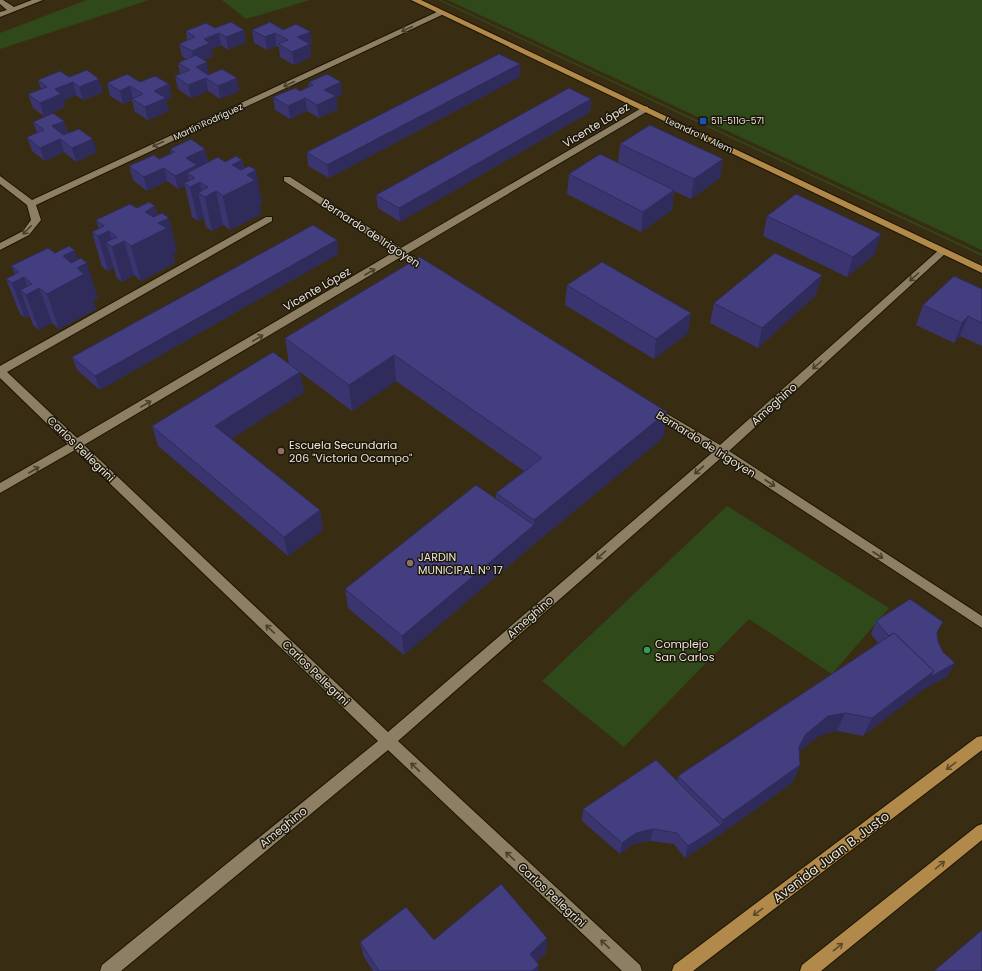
<svg xmlns="http://www.w3.org/2000/svg" width="982" height="971" viewBox="0 0 982 971" font-family="Poppins,sans-serif">
  <style>
    .green { fill: #30491b }
    .lines { fill: none; stroke-linecap: round; stroke-linejoin: round }
    .minor-casing { stroke: #1f1400; stroke-width: 2 }
    .major-casing { stroke: #1f1400; stroke-width: 2 }
    .minor { fill: #8c7f63; fill-rule: evenodd }
    .major { fill: #b0894b; fill-rule: evenodd }
    .wall { fill: #3a356e }
    .shaded-wall { fill: #2f2b5a }
    .building { fill: #433e80; stroke: #2f2b5a }
    .oneway { stroke: #48402e }
    .oneway2 { stroke: #5e4a28 }
    .transit-dot { fill: #1a4fb4; stroke: #1b160b; stroke-width: 1.5 }
    .education-dot { fill: #8d6e63; stroke: #1b160b; stroke-width: 1.5 }
    .leisure-dot { fill: #2e9e5b; stroke: #1b160b; stroke-width: 1.5 }
    .labels { text-anchor: middle; dominant-baseline: central; stroke-width: 3; stroke-linejoin: round; paint-order: stroke }
    .far-poi-label { font-size: 9px; fill: #ebe4d5; stroke: #1b160b; text-anchor: start }
    .far-street-label { font-size: 9px; fill: #ebe4d5; stroke: #1b160b }
    .street-label { font-size: 11px; fill: #ebe4d5; stroke: #1b160b }
    .poi-label { font-size: 11px; fill: #ebe4d5; stroke: #1b160b; text-anchor: start }
    .near-street-label { font-size: 13px; fill: #ebe4d5; stroke: #1b160b }
  </style>
  <rect width="100%" height="100%" fill="#382d13"/>
  <path class="green" d="M87,0H149L0,49V33Z
    M222,0H310L246,19Z
    M438,0H441L982,254V256Z
    M448,0H982V250Z
    M727,506L889,608L832,674L749,619L624,747L542,681Z"/>
  <g class="lines">
    <defs>
      <path id="minor" d="M0,0H3L14,7L32,0H43L0,17V12L7,10L0,4Z
        M439,11L446,13L36,205L41,220L29,235L0,250V243L23,231L31,220L27,205L0,184V176L32,200Z
        M645,106L648,107V111L408,253L431,267L432,269L431,271H423L401,257L84,445L388,732L713,452L649,414L647,411L649,408H657L720,445L940,249H946L948,251L946,253L729,451L982,616V628L722,457L398,741L640,965L642,971H622L388,750L121,971H100L102,965L378,741L75,450L0,493V483L68,444L0,378V366L266,217H272V221L7,372L77,438L394,252L284,181V177H290L401,248Z"/>
      <path id="major" d="M411,0H421L982,266V273Z
        M982,736V750L693,971H672L674,965L977,737Z
        M982,824V840L821,971H800L802,965L977,826Z"/>
    </defs>
    <use href="#minor" class="minor-casing"/>
    <use href="#major" class="major-casing"/>
    <use href="#minor" class="minor"/>
    <use href="#major" class="major"/>
  </g>
  <path class="wall" d="M270,22L312,44L310,45L311,57L294,65L280,57L279,47L276,46L267,50L254,43L252,30Z
    M215,28L246,42L228,50L221,45L211,50L213,56L203,60L209,74L237,78L239,91L220,99L208,91L191,98L178,89L175,76L180,74L178,63L186,59L182,56L179,44L187,40L186,31Z
    M520,64V77L329,178L308,166L307,152Z
    M69,77L103,92L83,100L76,95L63,101L65,107L44,116L33,108L28,94L41,89L38,80Z
    M140,82L169,84L172,97L166,100L169,111L148,120L135,112L132,100L123,104L110,96L107,83Z
    M309,82L342,95L336,98L338,109L319,118L307,111L290,119L275,110L273,97L300,91L309,86Z
    M591,99L590,112L400,222L378,208L376,195Z
    M64,121L68,133L97,152L76,162L64,152L45,161L32,151L27,137L37,133L33,122Z
    M620,144L720,178L691,199L674,191L672,210L641,232L567,194L569,174L618,163Z
    M170,149H205L208,162L198,167L225,162L242,160L244,168L262,204L259,205L261,214L230,230L223,225L212,231L206,227L204,218L198,221L192,217L185,186L178,189L167,181L147,191L133,180L129,166L159,159L171,153Z
    M155,206L158,215L169,218L177,252L173,254L175,263L141,281L134,275L122,282L116,277L114,268L108,271L102,267L92,232L99,229L96,220L137,208Z
    M767,216L875,254L847,277L763,236Z
    M337,240L338,254L100,390L77,370L72,357Z
    M55,253L77,259L98,298L93,300L96,309L59,329L52,323L39,330L33,325L30,316L25,318L20,314L6,279L15,274L11,266Z
    M420,257L667,412L663,438L533,545L404,655L348,608L345,589L496,499V493L524,471L396,381L352,411L300,372L304,392L231,439L320,510L323,530L288,556L158,446L152,426L289,364L285,338Z
    M822,275L816,295L758,348L710,323L714,303Z
    M567,285L691,313L688,333L654,359L565,305Z
    M982,289V346L960,336L954,343L916,325L923,305Z
    M876,621L938,634V642L948,676L924,689L863,736L837,731L820,735L800,751V765L793,782L717,837L685,858L674,844L650,841L633,844L620,854L582,821L583,809L677,782L678,776L878,643L871,634Z
    M434,940L546,953L536,962L538,971H373L364,957L360,942Z"/>
  <path class="shaded-wall" d="M244,30L246,42L228,50L226,37Z
    M311,32L312,44L310,45L311,57L294,65L292,52L297,37Z
    M219,33L221,45L211,50L213,56L194,64L192,51L204,39Z
    M275,33L276,46L267,50L265,37Z
    M207,62L209,75L196,67Z
    M520,64V77L329,178L327,165Z
    M206,78L208,91L191,98L188,85Z
    M237,78L239,91L220,99L218,86Z
    M99,79L103,92L83,100L79,87Z
    M73,82L76,95L63,101L65,107L44,116L40,103L55,89Z
    M341,82L342,95L336,98L338,109L319,118L317,105L324,90Z
    M169,84L172,97L166,100L169,111L148,120L145,107L154,91Z
    M130,86L133,99L123,104L120,91Z
    M305,98L307,111L290,119L288,106Z
    M591,99L590,112L400,222L399,208Z
    M64,121L68,134L56,140L52,126Z
    M60,139L64,152L45,161L40,148Z
    M93,139L97,152L76,162L72,148Z
    M205,149L208,162L198,167L200,179L195,178L187,173L190,184L184,183L185,186L178,189L175,176L186,158Z
    M723,159L720,178L691,199L694,179Z
    M242,160L247,184V175L256,170L262,204L259,205L261,214L230,230L223,196L232,165Z
    M164,168L167,181L147,191L144,177Z
    M200,182L203,196L198,193L204,218L198,221L190,187Z
    M674,190L672,210L641,232L643,212Z
    M216,191L223,225L212,231L205,197Z
    M155,206L160,222L169,218L177,252L173,254L175,263L141,281L131,246L145,212Z
    M109,231L114,246L124,241L134,275L122,282L112,247L106,242L114,268L108,271L98,236Z
    M881,234L875,254L847,277L853,257Z
    M337,240L338,254L100,390L95,376Z
    M75,250L80,267L87,263L98,298L93,300L96,309L59,329L47,294L63,256Z
    M822,275L816,295L758,348L762,328Z
    M24,277L30,293L39,288L52,323L39,330L26,295L20,290L30,316L25,318L12,283Z
    M691,313L688,333L654,359L656,339Z
    M968,316L960,336L954,343L962,323Z
    M394,355L396,381L352,411L349,385Z
    M300,372L304,392L220,446L215,426Z
    M667,412L663,438L533,545L404,655L402,636L534,525V520Z
    M320,510L323,530L288,556L284,537Z
    M955,663L948,676L924,689L930,677Z
    M934,671L924,689L863,736L872,718Z
    M845,713L837,731L820,735L799,752V747L806,734L828,716Z
    M800,765L793,782L717,837L685,858L688,846L721,825L723,820Z
    M653,829L650,841L633,844L620,854L622,843L636,833Z
    M547,938L546,953L529,969L530,954Z
    M539,965L538,971H532Z"/>
  <path class="building" d="M231,22L244,30L226,37L219,33L204,39L210,43L192,51L179,44L195,37L186,31L206,23L215,28Z
    M270,22L283,30L296,24L311,32L297,37L310,44L292,52L278,44L288,40L275,33L265,37L252,30Z
    M499,54L520,64L327,165L307,152Z
    M196,55L207,62L196,67L208,75L222,69L237,78L218,86L206,78L188,85L175,76L190,70L178,63Z
    M87,70L99,79L79,87L73,82L55,89L61,94L40,103L28,94L47,87L38,80L60,71L69,77Z
    M127,74L140,82L155,76L169,84L154,91L166,98L145,107L132,99L143,94L130,86L120,91L107,83Z
    M327,74L341,82L324,90L336,96L317,105L305,98L288,106L273,97L295,88L300,91L313,85L309,82Z
    M569,88L591,99L399,208L376,195Z
    M53,113L64,121L52,126L63,135L79,129L93,139L72,148L60,139L40,148L27,137L44,130L33,122Z
    M650,125L723,159L694,179L620,144Z
    M191,139L205,149L186,158L197,165L175,176L164,168L144,177L129,166L154,155L159,159L175,152L170,149Z
    M600,154L674,190L643,212L569,174Z
    M236,156L242,160L232,165L241,170L249,166L256,170L247,175L255,180L223,196L216,191L205,197L198,193L208,187L200,182L190,187L184,183L195,178L187,173L218,157L225,162Z
    M796,194L881,234L853,257L767,216Z
    M149,202L155,206L145,212L153,217L162,213L169,218L158,223L167,228L131,246L124,241L112,247L106,242L117,237L109,231L98,236L92,232L104,226L96,220L130,204L137,208Z
    M313,225L337,240L95,376L72,357Z
    M69,246L75,250L63,256L71,263L81,258L87,263L77,268L84,274L47,294L39,288L26,295L20,290L32,284L24,277L12,283L6,279L19,272L11,266L48,248L55,253Z
    M775,253L822,275L762,328L714,303Z
    M420,257L667,412L534,520L496,493L542,458L394,355L349,385L285,338Z
    M602,262L691,313L656,339L567,285Z
    M954,276L982,289V323L968,316L962,323L923,305Z
    M273,352L300,372L215,426L320,510L284,537L152,426Z
    M476,485L534,525L402,636L345,589Z
    M910,599L943,622L937,632L938,642L943,652L955,663L930,677L934,671L894,633L889,636L876,621Z
    M894,633L934,671L872,718L845,713L828,716L806,734L799,747L800,765L723,820L678,776Z
    M656,760L721,825L688,846L677,833L653,829L636,833L622,843L583,809Z
    M501,884L547,938L530,954L539,965L532,971H379L360,942L406,907L434,940Z
    M982,930V971H934Z"/>
  <defs><path id="oneway-shaft" d="M-6 0H5M1.5-3L5.5 0L1.5 3" fill="none" stroke-width="1.6" stroke-linecap="round" stroke-linejoin="round"/></defs>
  <g class="oneway">
    <use href="#oneway-shaft" transform="translate(407 29) rotate(155)"/>
    <use href="#oneway-shaft" transform="translate(289 84) rotate(155)"/>
    <use href="#oneway-shaft" transform="translate(158 144) rotate(155)"/>
    <use href="#oneway-shaft" transform="translate(27 230) rotate(135)"/>
    <use href="#oneway-shaft" transform="translate(370 272) rotate(-30)"/>
    <use href="#oneway-shaft" transform="translate(914 277) rotate(138)"/>
    <use href="#oneway-shaft" transform="translate(258 338) rotate(-30)"/>
    <use href="#oneway-shaft" transform="translate(817 365) rotate(138)"/>
    <use href="#oneway-shaft" transform="translate(146 404) rotate(-30)"/>
    <use href="#oneway-shaft" transform="translate(34 470) rotate(-30)"/>
    <use href="#oneway-shaft" transform="translate(699 470) rotate(139)"/>
    <use href="#oneway-shaft" transform="translate(770 483) rotate(33)"/>
    <use href="#oneway-shaft" transform="translate(601 555) rotate(139)"/>
    <use href="#oneway-shaft" transform="translate(878 555) rotate(33)"/>
    <use href="#oneway-shaft" transform="translate(270 629) rotate(-136)"/>
    <use href="#oneway-shaft" transform="translate(415 767) rotate(-137)"/>
    <use href="#oneway-shaft" transform="translate(510 856) rotate(-137)"/>
    <use href="#oneway-shaft" transform="translate(605 944) rotate(-137)"/>
  </g>
  <g class="oneway2">
    <use href="#oneway-shaft" transform="translate(951 766) rotate(143)"/>
    <use href="#oneway-shaft" transform="translate(940 865) rotate(-39)"/>
    <use href="#oneway-shaft" transform="translate(758 912) rotate(143)"/>
    <use href="#oneway-shaft" transform="translate(838 947) rotate(-39)"/>
  </g>
  <rect class="transit-dot" x="699" y="117" width="8" height="8" rx="2"/>
  <g class="education-dot">
    <circle cx="281" cy="451" r="4"/>
    <circle cx="410" cy="563" r="4"/>
  </g>
  <circle class="leisure-dot" cx="647" cy="650" r="4"/>
  <g class="labels">
    <g class="far-poi-label">
      <text x="711" y="121">511-511G-571</text>
    </g>
    <g class="far-street-label">
      <text transform="translate(208 122) rotate(-25)">Martín Rodríguez</text>
      <text transform="translate(699 135) rotate(25)">Leandro N. Alem</text>
    </g>
    <g class="street-label">
      <text transform="translate(596 125) rotate(-31)">Vicente López</text>
      <text transform="translate(371 233) rotate(33)">Bernardo de Irigoyen</text>
      <text transform="translate(317 289) rotate(-30)">Vicente López</text>
      <text transform="translate(774 404) rotate(-42)">Ameghino</text>
      <text transform="translate(706 444) rotate(32)">Bernardo de Irigoyen</text>
      <text transform="translate(81 449) rotate(44)">Carlos Pellegrini</text>
      <text transform="translate(530 617) rotate(-41)">Ameghino</text>
      <text transform="translate(316 673) rotate(44)">Carlos Pellegrini</text>
      <text transform="translate(283 827) rotate(-39)">Ameghino</text>
      <text transform="translate(552 895) rotate(43)">Carlos Pellegrini</text>
    </g>
    <g class="poi-label">
      <text x="289" y="445">Escuela Secundaria<tspan x="289" dy="13">206 "Victoria Ocampo"</tspan></text>
      <text x="418" y="557">JARDIN<tspan x="418" dy="13">MUNICIPAL N° 17</tspan></text>
      <text x="655" y="644">Complejo<tspan x="655" dy="13">San Carlos</tspan></text>
    </g>
    <g class="near-street-label">
      <text transform="translate(831 857) rotate(-37)">Avenida Juan B. Justo</text>
    </g>
  </g>
</svg>
